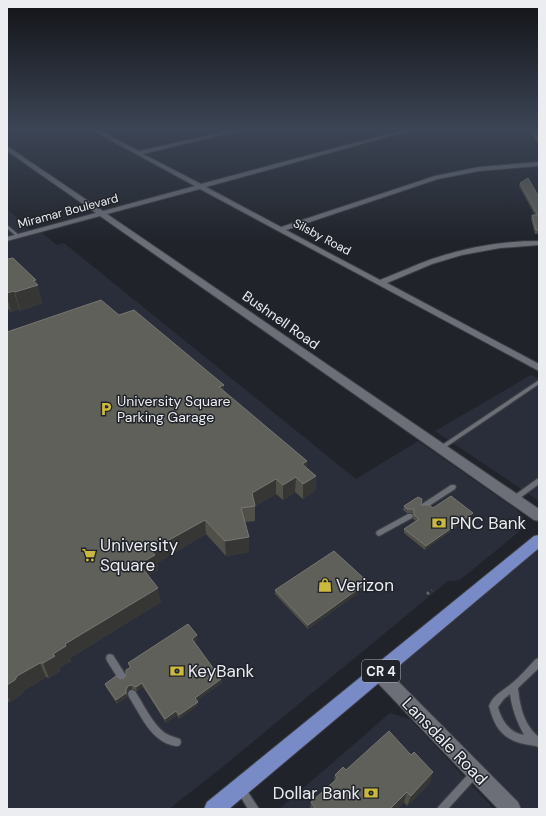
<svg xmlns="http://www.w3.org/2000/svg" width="546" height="816" viewBox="0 0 546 816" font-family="'DM Sans',sans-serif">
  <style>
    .built { fill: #2a2e3a }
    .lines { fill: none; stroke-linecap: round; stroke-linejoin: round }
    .service-casing { stroke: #3c3e43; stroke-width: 2.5 }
    .minor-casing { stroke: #3c3e43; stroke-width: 2 }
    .primary-casing { stroke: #3c3e43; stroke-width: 2 }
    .path { stroke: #63656b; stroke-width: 3; stroke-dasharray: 2.5 3.5; stroke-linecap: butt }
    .service { fill: #6c6f78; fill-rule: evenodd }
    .minor { fill: #6c6f78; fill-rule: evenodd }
    .primary { fill: #788bc7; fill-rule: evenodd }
    .wall { fill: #504f48 }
    .shaded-wall { fill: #363634 }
    .building { fill: #60605a; stroke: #767672 }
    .labels { text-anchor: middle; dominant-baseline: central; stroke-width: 3; stroke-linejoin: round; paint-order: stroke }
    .far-street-label { font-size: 12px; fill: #ebedf1; stroke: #20232a }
    .shield { fill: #20232a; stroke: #aeb0b5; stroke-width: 1 }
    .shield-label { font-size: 13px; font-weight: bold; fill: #ebedf1 }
    .street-label { font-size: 14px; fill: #ebedf1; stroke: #20232a }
    .poi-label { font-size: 14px; fill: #ebedf1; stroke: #20232a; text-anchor: start }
    .near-poi-label { font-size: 17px; fill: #ebedf1; stroke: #20232a; text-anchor: start }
    .near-street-label { font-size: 17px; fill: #ebedf1; stroke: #20232a }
  </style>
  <rect width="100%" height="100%" fill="#20232a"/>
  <path class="built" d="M7,209L33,232L7,239Z
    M41,232L57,245L64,243L356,479L418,441L513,507L522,515L526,523L525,527L461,579L455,581H448L220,769L169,809H7V242Z
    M531,375L539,379V501L435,431Z
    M539,542V809H511L379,673Z
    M390,713L410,719L494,809H279Z"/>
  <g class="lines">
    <defs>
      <path id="service" d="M7,225L19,235V237H17L7,228Z
        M539,380V384L443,449H439L438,448L439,447Z
        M537,479H539V484L516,501H512L511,499L512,497Z
        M451,485H455L456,487L455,489L426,508H422L421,506L422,504Z
        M408,514H412L413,516L412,518L381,535L379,536L377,535L376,533L377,531Z
        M110,654L113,655L125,674L126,677L125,680L122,681L119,680L107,661L106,658L107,655Z
        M539,658V668L518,688C520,707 524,725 539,737V747C533,745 527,745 520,743C500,737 494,725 489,706C493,695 503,691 511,684C520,677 528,667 536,659ZM510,694C512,709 517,722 524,735C509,732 502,721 498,707L504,699Z
        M132,690L135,691C144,705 152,723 165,733C170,736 175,737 180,739L181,742L180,745C177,747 175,746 171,745C150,739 140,714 129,697L128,694L129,691Z
        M474,769L477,771L479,774L477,777L448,809H437L439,806L471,771Z
        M241,784L244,786L259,809H248L236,789L238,786Z"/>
      <path id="minor" d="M90,129H97L139,151L237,129H247L143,154L201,184L407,129H416L206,187L281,227L435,176L479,167L539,162V166L479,171L438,179L286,230L380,280C398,273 415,265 432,259C467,247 503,241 539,241V245L500,248L462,255L432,264L387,283L539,364V371L200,189L107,214L539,509V521L534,520L100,216L7,241V237L96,213L7,151V146L103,211L195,186Z
        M530,129H536L539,135V142L536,140Z
        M379,665L385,668L518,802L521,809H498L373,678L371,673L373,668Z"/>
      <path id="primary" d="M539,535V548L229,809H204L207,802L534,536Z"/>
    </defs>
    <use href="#service" class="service-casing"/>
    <use href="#minor" class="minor-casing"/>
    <use href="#primary" class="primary-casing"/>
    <path class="path" d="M427,594L432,590"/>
    <use href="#service" class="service"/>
    <use href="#minor" class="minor"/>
    <use href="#primary" class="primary"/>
  </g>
  <path class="wall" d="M520,183L539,197V234H535L531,219L532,215H535L519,186Z
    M7,259L36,280L42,303L20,311L19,309L11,312L7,307Z
    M119,315L224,385V392L307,461V469L316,476L315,491L303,499L295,492L283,500L276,494L255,506V521L245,522L249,537V552L226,556L206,534L157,563L158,570L148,575L161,602L70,658L71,661L59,668L60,671L49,678L46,677L23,691L22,694L10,702L7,701V332Z
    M421,505L433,508L473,513L471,516L425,550L404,533V529L416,521L413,519V513H407L403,510L404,506Z
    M368,586L308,629L275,594V590Z
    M198,639L194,642L221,679L222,683L197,700L198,705L179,719L177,715L166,723L143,687L137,691L132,689L129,690L127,694V697L117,704L106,687L105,684L124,678L130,668L128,663Z
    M346,770L430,783L407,806L404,802L397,809H310L311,802L334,781L335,775Z"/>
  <path class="shaded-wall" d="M36,280L37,286L38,285L42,303L20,311L15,292L33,281Z
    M14,291L19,309L11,312L7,297V293Z
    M224,385L225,399L219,387Z
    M307,461V476L302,464Z
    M316,476L315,491L303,499V484Z
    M296,477L295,492L283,500V485Z
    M276,479V494L255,506L252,493Z
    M473,513L471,516L425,550L426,546Z
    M205,520L206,534L157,563L158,570L142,579L139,564L151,550Z
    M249,537V552L226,556L225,541Z
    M368,582V586L308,629V625Z
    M158,588L161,602L70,658L71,661L59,668L60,671L49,678L43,663L65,644Z
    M197,635L198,639L192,643V639Z
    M40,663L46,677L23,691L22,694L10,702L7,695V685L17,676Z
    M221,679L222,683L196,701L195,698Z
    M142,683L143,687L137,691L136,687Z
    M132,685V689L129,690L127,694L126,690L128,686Z
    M126,693L127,697L117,704L116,700Z
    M198,702V705L179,719V715Z
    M176,711L177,715L166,723L165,719Z
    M433,772L430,783L407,806L411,796Z
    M407,792L404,802L397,809H390Z"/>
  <path class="building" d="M528,178L539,197V230H536L532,215H538L520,183Z
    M13,258L36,280L33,281L38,285L15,292L14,291L7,293V259H8Z
    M101,300L119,315L134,310L224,385L219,387L307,461L302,464L316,476L303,484L296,477L283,485L276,479L252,493L255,506L241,508L249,537L225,541L205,520L151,550L155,555L139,564L158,588L65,644L66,646L53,654L55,656L43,663H40L17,676L15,680L7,685V332Z
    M451,496L473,513L426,546L404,529L419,519L414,515V509H407L404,506L418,497L422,499L421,505H429L433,508Z
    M334,551L368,582L308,625L275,590Z
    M188,624L197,635L192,639L221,679L195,698L198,702L179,715L176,711L165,719L142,683L136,687L132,685L128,686L126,690V693L116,700L105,684L116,676L120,679L124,678L126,674V670L131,667L128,663Z
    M389,731L411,755L414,752L433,772L411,796L407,792L390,809H316L311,802L338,778L335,775L343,767L346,770Z"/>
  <linearGradient id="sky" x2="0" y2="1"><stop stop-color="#121317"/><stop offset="0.53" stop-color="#3c4555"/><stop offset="1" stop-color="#3c4555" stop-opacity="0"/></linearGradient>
  <rect width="546" height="243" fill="url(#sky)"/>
  <defs>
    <symbol id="parking-bare" viewBox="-9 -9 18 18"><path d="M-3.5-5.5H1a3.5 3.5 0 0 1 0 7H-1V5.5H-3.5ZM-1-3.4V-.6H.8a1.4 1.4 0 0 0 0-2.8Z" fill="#cbba39" stroke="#20232a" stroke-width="2.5" paint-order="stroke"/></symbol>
    <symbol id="bank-bare" viewBox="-9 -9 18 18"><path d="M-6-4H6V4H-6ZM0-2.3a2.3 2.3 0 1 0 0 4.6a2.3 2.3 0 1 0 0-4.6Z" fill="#cbba39" stroke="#20232a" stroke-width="2.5" paint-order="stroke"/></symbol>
    <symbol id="supermarket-bare" viewBox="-9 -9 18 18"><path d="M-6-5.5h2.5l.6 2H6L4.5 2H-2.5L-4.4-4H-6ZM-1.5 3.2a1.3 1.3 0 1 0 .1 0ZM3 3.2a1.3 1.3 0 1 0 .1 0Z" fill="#cbba39" stroke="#20232a" stroke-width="2.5" paint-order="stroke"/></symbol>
    <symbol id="shop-bare" viewBox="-9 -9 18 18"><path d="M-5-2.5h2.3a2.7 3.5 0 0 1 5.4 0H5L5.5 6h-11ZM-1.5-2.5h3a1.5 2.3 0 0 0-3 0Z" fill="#cbba39" stroke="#20232a" stroke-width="2.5" paint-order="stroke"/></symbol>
  </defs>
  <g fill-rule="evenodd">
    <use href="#parking-bare" x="96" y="399" width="20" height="20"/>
    <use href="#bank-bare" x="429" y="513" width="20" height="20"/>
    <use href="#supermarket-bare" x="79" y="545" width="20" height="20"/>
    <use href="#shop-bare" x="315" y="575" width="20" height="20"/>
    <use href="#bank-bare" x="167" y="661" width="20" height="20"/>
    <use href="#bank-bare" x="361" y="783" width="20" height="20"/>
  </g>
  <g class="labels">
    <g class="far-street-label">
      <text transform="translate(68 211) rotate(-15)">Miramar Boulevard</text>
      <text transform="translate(322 237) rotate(28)">Silsby Road</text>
    </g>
    <rect class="shield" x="362" y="660" width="38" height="22" rx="3"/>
    <g class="shield-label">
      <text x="381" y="671">CR 4</text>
    </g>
    <g class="street-label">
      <text transform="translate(281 320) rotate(35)">Bushnell Road</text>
    </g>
    <g class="poi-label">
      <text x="117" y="401">University Square<tspan x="117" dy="16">Parking Garage</tspan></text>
    </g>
    <g class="near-poi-label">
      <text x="450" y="523">PNC Bank</text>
      <text x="100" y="545">University<tspan x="100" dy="20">Square</tspan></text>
      <text x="336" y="585">Verizon</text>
      <text x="188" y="671">KeyBank</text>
      <text x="360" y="793" text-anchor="end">Dollar Bank</text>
    </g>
    <g class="near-street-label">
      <text transform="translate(445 741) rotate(46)">Lansdale Road</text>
    </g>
  </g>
  <rect width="546" height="816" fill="none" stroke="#ebedf1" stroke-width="16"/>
</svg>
